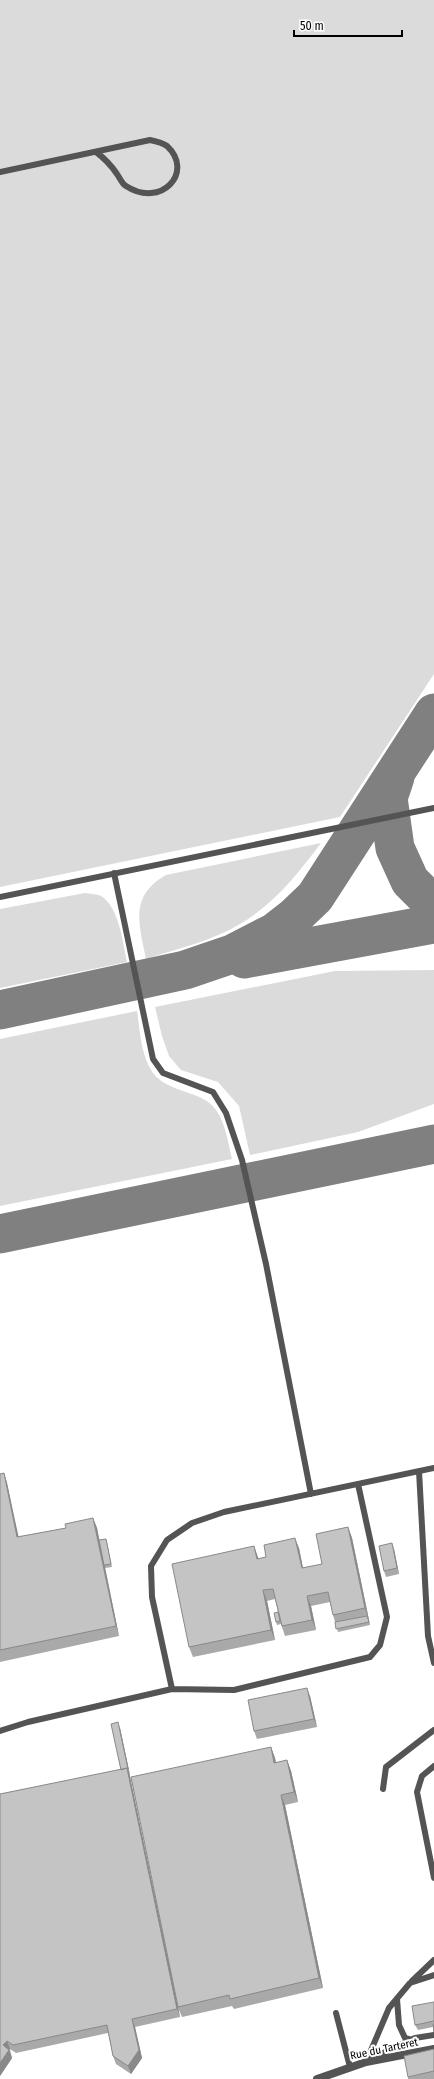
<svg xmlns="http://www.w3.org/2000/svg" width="434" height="2079" viewBox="0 0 434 2079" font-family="'Fira Sans Condensed',sans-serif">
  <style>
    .green { fill: #dbdbdb }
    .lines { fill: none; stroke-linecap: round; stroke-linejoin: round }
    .taxiway { stroke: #808080; stroke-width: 39 }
    .service { stroke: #545454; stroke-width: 6 }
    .minor { stroke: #545454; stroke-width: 8 }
    .wall { fill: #a9a9a9 }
    .shaded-wall { fill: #898989 }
    .building { fill: #c4c4c4; stroke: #898989 }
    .labels { text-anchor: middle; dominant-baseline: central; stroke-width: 4; stroke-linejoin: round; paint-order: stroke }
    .street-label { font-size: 11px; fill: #000; stroke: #fff }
  </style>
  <rect width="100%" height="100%" fill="#fff"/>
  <path class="green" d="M0,0H434V674L340,817L0,887Z
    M321,843C297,875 274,904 240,924C212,941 176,949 146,959C139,924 129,896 166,875Z
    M85,893C90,894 97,894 101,896C119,907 123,943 127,962L0,988V909Z
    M434,970V1104L358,1132L250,1155L239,1106L218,1082L181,1070L169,1056L162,1036L155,1007L335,971Z
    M137,1011C140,1031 141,1056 153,1073C169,1094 203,1090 216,1110C226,1124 228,1143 232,1159L0,1206V1039Z"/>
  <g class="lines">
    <path class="taxiway" d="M395,777L388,798L395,848L410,881L434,905
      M244,959L434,924
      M0,1010L185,970L232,954L275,932L293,918L315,897L434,713
      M0,1234L434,1144"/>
    <path class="service" d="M0,172L150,140C155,141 163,143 167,146C195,172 161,209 126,186C122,184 120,178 117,174C111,165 104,158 96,152
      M114,873L153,1059L163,1073L213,1092L226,1113L242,1160L266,1264L311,1494
      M0,897L434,808
      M419,1471L428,1636L434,1663
      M172,1689L234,1690L370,1657L380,1645L387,1617L358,1484
      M0,1731L28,1722L172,1689L152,1597L151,1566L167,1540L192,1523L224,1512L434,1468
      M434,1766L422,1776L417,1792L434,1878
      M383,1789L386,1767L434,1730
      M412,1981L434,1960
      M397,1999L399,2025L405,2038L412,2040
      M336,2013L350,2067
      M372,2058L415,2038L434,2035
      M366,2062L389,2008L410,1983L434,1975"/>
    <path class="minor" d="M317,2079L366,2062L434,2049"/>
  </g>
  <path class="wall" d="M4,1473L7,1483L18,1537L66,1528L93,1518L97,1528L99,1540L106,1539L107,1542L112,1567L105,1568L119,1636L0,1662V1474Z
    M348,1527L352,1538L370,1625L338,1632L333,1615L330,1602L311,1606L316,1630L285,1636L281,1624L277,1625L276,1622L278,1612L275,1599L267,1601L275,1640L193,1657L189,1647L254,1546L258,1559L299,1548L303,1568L322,1564Z
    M394,1549L399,1574L386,1577L384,1571Z
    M310,1696L317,1727L257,1739L254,1731Z
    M120,1728L130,1775H129L172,1977L271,1747L275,1758L276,1763L287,1760L291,1771L298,1802L285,1805L323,1988L234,2009L232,2006L182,2017L178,2008L180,2017L135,2027L142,2058L131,2074L116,2064L113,2056L108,2033L16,2053L10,2049L12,2058L0,2076V1794L121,1770Z
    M434,2002V2032L433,2027L418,2030L415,2025Z
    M434,2049V2079H408V2077Z"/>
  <path class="shaded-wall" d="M4,1473L7,1483L21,1548L17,1537Z
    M93,1518L97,1528L119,1636L116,1626Z
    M348,1527L352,1538L370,1625L365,1608Z
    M295,1538L299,1548L305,1579L302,1568Z
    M392,1543L394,1549L399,1574L397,1568Z
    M254,1546L258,1557L261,1569L257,1559Z
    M263,1590L267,1601L275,1640L271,1630Z
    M307,1596L311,1606L316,1630L312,1620Z
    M307,1688L310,1696L317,1727L314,1719Z
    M118,1722L120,1728L130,1775L128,1769Z
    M271,1747L275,1758L278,1774L274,1763Z
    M287,1760L291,1771L298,1802L294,1792Z
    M127,1768L130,1776L180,2017L177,2009Z
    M281,1795L285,1805L323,1988L319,1978Z
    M132,2019L135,2027L142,2058L131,2074L128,2066Z
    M7,2041L10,2049L6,2054L3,2045Z
    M9,2050L12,2058L0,2076V2063Z"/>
  <path class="building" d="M4,1473L17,1537L66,1528L65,1524L93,1518L116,1626L0,1650V1474Z
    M348,1527L365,1608L333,1615L328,1592L307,1596L312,1620L282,1626L273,1589L263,1590L271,1630L189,1647L172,1564L254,1546L257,1559L266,1557L264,1545L295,1538L302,1568L322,1564L316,1534Z
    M106,1539L111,1564L104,1565L99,1540Z
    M392,1543L397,1568L384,1571L379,1546Z
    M278,1612L280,1621L276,1622L274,1613Z
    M367,1616L369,1622L336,1629L335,1622Z
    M307,1688L314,1719L254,1731L248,1700Z
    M118,1722L128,1769L127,1768L121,1770L111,1724Z
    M271,1747L274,1763L287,1760L294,1792L281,1795L319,1978L230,1999L229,1995L178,2007L131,1777Z
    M127,1768L177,2009L132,2019L139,2050L128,2066L113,2056L107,2025L13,2045L7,2041L3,2045L9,2050L0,2063V1794Z
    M434,2002V2021L415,2025L412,2006Z
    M433,2024H434V2032Z
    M434,2049V2071L408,2077L404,2056Z"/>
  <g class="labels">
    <g class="street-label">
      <text transform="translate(384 2049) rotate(-12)">Rue du Tarteret</text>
    </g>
  </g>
  <path d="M294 30v6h108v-6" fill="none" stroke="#000000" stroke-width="2"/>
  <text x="300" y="30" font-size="12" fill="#000000" stroke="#ffffff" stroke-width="3" paint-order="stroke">50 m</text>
</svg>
